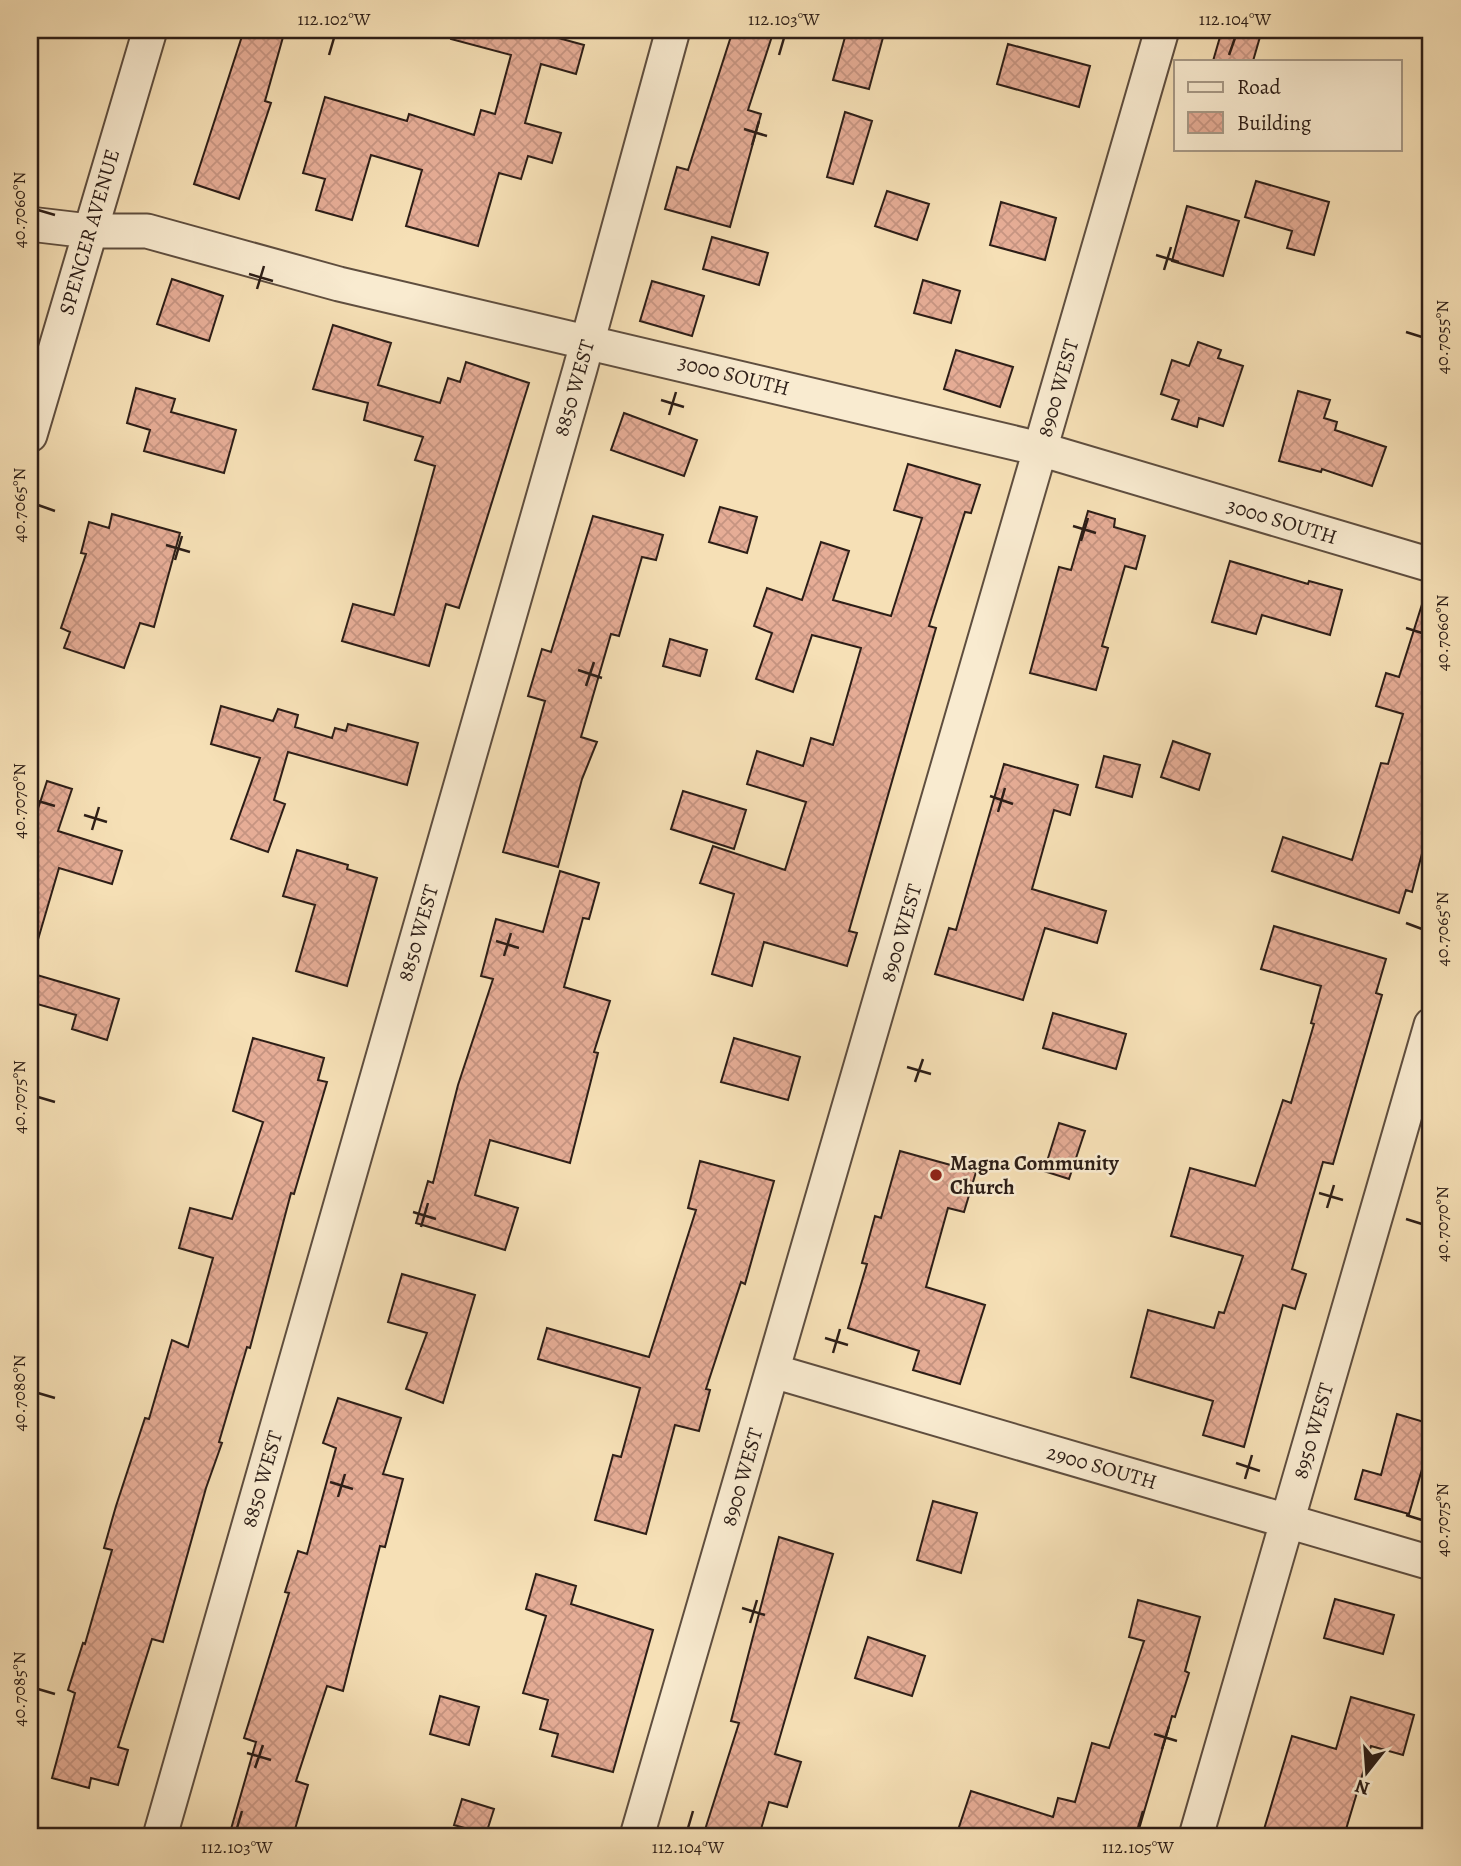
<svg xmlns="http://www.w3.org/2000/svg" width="1461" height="1866" viewBox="0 0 1461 1866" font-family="Alegreya,serif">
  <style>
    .building { fill: url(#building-cross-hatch); stroke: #2d1e17; stroke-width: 2 }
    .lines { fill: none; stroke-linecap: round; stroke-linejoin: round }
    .minor-casing { stroke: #5f4e3f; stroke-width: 37 }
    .minor { stroke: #f9ebd0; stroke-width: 33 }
    .ticks { fill: none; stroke: #2d1e17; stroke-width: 2.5 }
    .poi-dot { fill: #8f2418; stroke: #f9ebd0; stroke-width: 2.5 }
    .labels { text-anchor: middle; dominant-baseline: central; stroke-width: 5; stroke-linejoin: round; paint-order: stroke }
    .street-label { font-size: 21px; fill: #2d1e17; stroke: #f9ebd0 }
    .poi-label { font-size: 21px; font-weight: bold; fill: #2d1e17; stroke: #f9ebd0; text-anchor: start }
    .neatline { fill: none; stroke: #2d1e17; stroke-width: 2.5 }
    .ticks-label { font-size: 18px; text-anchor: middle; fill: #2d1e17 }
  </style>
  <defs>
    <pattern id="building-cross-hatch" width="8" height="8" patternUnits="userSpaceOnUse" patternTransform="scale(1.75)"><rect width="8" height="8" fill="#e6ad96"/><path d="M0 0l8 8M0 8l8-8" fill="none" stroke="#c69481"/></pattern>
  </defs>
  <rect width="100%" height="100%" fill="#f6e0b6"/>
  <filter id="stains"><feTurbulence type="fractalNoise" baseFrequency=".00286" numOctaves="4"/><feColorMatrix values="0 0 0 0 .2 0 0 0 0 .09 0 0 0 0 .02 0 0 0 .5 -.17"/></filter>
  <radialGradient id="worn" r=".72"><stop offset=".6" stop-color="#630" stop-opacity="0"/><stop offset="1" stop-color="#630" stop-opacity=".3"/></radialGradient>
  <path class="building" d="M244,30H285L265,101L271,103L239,199L194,184Z
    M452,30H529L584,45L576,74L541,64L525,123L561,133L552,163L528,156L521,179L499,173L478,246L406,226L422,170L371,155L352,220L316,210L325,179L303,173L325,97L407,121L409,114L474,135L481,110L495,114L511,55L451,39Z
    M733,30H774L748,110L761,114L730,227L665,209L677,167L688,170Z
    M847,30H885L869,89L833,80Z
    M1222,30H1262L1253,61H1213Z
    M1008,44L1090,66L1079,107L997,84Z
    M845,112L872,121L853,184L827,177Z
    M1256,181L1329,202L1314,255L1287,248L1292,231L1245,217Z
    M887,191L929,204L917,240L875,226Z
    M1001,202L1056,218L1045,260L990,245Z
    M1187,206L1239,221L1223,276L1172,261Z
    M712,237L768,253L759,285L703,269Z
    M172,279L223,296L209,341L157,324Z
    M923,280L960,291L951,323L914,313Z
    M652,281L704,296L692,336L640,321Z
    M333,325L391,343L378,385L440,403L448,378L460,382L466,362L529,383L459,608L446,604L429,666L342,641L353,604L394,615L435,466L415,460L423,437L364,420L368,403L313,389Z
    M1198,342L1221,350L1218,358L1243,366L1223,426L1199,418L1197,427L1172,419L1179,400L1161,394L1172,360L1189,366Z
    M956,350L1013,367L1000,407L944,389Z
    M136,388L175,399L171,412L236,430L224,473L144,451L150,430L127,423Z
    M1298,391L1330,400L1324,418L1337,422L1335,430L1386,447L1372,486L1322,469L1321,472L1279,461Z
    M624,413L697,440L684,476L611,450Z
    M908,464L980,485L971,513L965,512L929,626L936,628L849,931L857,933L847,966L764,942L752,986L712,974L734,894L700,883L713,846L785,870L806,802L747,784L757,751L803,766L811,738L833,745L861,648L812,635L793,692L756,679L772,633L754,626L767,588L802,600L821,542L849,551L833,600L891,616L922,518L894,510Z
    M720,507L757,517L747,553L709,542Z
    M1088,511L1115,519L1114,527L1145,536L1136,569L1125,566L1102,646L1108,648L1096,690L1030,673L1059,567L1071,570Z
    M112,514L180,533L154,627L140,623L124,668L64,648L70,632L61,628L86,554L81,553L89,522L109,528Z
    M593,516L663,535L656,560L642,557L619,636L611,634L581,737L597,742L582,779L558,867L503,852L545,701L528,696L542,649L551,652Z
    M1230,561L1308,584L1309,581L1342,590L1330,635L1262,615L1256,634L1212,622Z
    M1425,595L1431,596V819L1412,892L1406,890L1399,913L1272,871L1283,837L1352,860L1381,763L1388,764L1403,714L1376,706L1386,673L1399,677Z
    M670,639L707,650L700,676L663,666Z
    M221,706L273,721L278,709L298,715L295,727L332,738L335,728L346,731L348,724L418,743L407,785L288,752L274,800L285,804L268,852L231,839L260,758L211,744Z
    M1173,741L1210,754L1199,790L1161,777Z
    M1104,756L1140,765L1132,797L1096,787Z
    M1004,764L1078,785L1070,815L1054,810L1032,889L1106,911L1097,943L1045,928L1023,1000L935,974L949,928L956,930Z
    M47,781L72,789L58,831L122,851L112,884L59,868L37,943L30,942V823L33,824Z
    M683,791L746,810L734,849L671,829Z
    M297,850L348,865L347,869L377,878L347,986L296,971L315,905L283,896Z
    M560,871L599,883L589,919L583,918L564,987L610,1001L594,1052L598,1053L570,1163L490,1140L475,1195L518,1208L505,1250L416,1223L428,1181L433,1183L458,1085L493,979L481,976L496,919L543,932Z
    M1274,926L1386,959L1376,993L1382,995L1333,1164L1323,1162L1292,1269L1306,1274L1295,1309L1283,1305L1244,1447L1203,1435L1213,1401L1131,1377L1148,1310L1214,1328L1219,1312L1224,1313L1243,1256L1171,1236L1190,1168L1255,1186L1283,1100L1291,1103L1314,1024L1311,1023L1321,986L1261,969Z
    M30,973L119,999L107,1040L72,1029L76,1015L30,1002Z
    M1053,1013L1126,1034L1116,1069L1043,1048Z
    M253,1038L324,1058L318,1080L327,1082L294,1194L291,1193L250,1348L247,1347L219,1442L222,1443L206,1488L163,1642L152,1639L118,1747L128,1750L118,1785L91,1778L89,1788L52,1778L75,1693L68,1690L83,1643L85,1644L112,1550L104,1548L116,1506L145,1418L149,1419L172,1340L188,1347L213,1258L179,1248L190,1208L232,1219L263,1122L233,1111Z
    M734,1038L800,1057L788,1100L721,1082Z
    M1059,1123L1085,1131L1069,1179L1044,1171Z
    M900,1151L976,1172L964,1212L948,1208L926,1287L985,1305L960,1384L913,1370L919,1351L848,1328L867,1264L862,1263L875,1216L881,1218Z
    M700,1161L774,1181L745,1284L741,1282L706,1389L710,1390L699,1431L675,1425L646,1534L595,1520L613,1455L621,1457L640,1388L538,1359L547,1328L649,1357L696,1210L688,1208Z
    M402,1274L475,1295L443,1403L406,1389L427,1333L388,1322Z
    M338,1398L401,1418L383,1474L403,1479L385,1547L380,1546L343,1691L327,1686L296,1781L308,1785L293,1836H229L256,1742L244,1738L289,1593L285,1592L298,1551L307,1554L336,1448L323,1443Z
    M1397,1414L1431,1424V1460L1425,1459L1409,1514L1355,1499L1363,1470L1381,1475Z
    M933,1501L977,1513L961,1573L917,1560Z
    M779,1537L833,1554L775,1754L801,1762L787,1807L769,1802L759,1836H703L739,1723L731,1721Z
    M536,1574L576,1586L571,1604L653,1630L613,1772L552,1756L558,1734L540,1729L548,1700L523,1693L546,1616L526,1609Z
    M1335,1599L1394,1615L1383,1654L1324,1638Z
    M1138,1600L1200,1617L1185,1671L1189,1673L1175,1717L1172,1716L1137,1836H956L971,1791L1053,1817L1058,1798L1075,1802L1092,1743L1109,1748L1144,1641L1129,1637Z
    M868,1637L925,1656L912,1696L855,1678Z
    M440,1696L479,1707L469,1745L430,1734Z
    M1351,1697L1414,1715L1403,1755L1371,1746L1344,1836H1262L1292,1736L1336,1749Z
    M462,1799L494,1809L486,1834L454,1825Z"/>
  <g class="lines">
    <defs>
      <path id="minor" d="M30,224L89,231H147L339,284L1040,449L1431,565
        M30,435L150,30
        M773,1371L1431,1563
        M160,1836L580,369L673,30
        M637,1836L1162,30
        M1196,1836L1431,1025"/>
    </defs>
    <use href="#minor" class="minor-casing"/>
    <use href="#minor" class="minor"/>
  </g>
  <path class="ticks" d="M329,55L334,38M779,55L784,38M1229,55L1235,38M744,129L767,136M752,145L759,121M38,210L55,215M1156,255L1179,262M1164,270L1171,247M249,274L273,281M257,289L264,266M1406,332L1422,337M661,400L684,407M669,415L676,392M38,505L55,511M1073,526L1096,533M1081,541L1088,518M166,545L190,552M175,560L182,536M1406,628L1422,633M578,670L602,678M586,686L594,662M990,796L1013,804M38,801L55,806M998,812L1005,788M84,815L107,822M92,830L99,807M1406,923L1422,929M496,941L519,948M504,956L511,933M907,1067L931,1074M915,1082L923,1059M38,1097L55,1102M1319,1193L1343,1200M1327,1208L1334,1185M413,1212L436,1219M1406,1219L1422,1224M421,1227L428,1203M825,1338L848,1345M833,1353L840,1329M38,1393L55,1398M1236,1463L1260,1471M1245,1479L1252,1455M330,1482L353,1489M338,1497L345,1474M1406,1515L1422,1520M742,1608L765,1615M750,1623L757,1600M38,1689L55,1694M1154,1734L1177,1741M1162,1749L1169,1726M247,1753L271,1760M255,1768L263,1745M237,1828L242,1811M688,1828L693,1811M1138,1828L1143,1811"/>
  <circle class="poi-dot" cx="936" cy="1175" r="7"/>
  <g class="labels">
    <g class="street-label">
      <text transform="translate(89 232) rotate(-74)">SPENCER AVENUE</text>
      <text transform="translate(734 375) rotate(14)">3000 SOUTH</text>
      <text transform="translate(574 388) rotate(-74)">8850 WEST</text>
      <text transform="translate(1058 388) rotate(-74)">8900 WEST</text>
      <text transform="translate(1282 521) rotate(17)">3000 SOUTH</text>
      <text transform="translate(418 933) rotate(-74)">8850 WEST</text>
      <text transform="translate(901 933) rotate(-74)">8900 WEST</text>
      <text transform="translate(1313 1431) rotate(-74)">8950 WEST</text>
      <text transform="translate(1102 1467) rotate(16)">2900 SOUTH</text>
      <text transform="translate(742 1477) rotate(-74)">8900 WEST</text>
      <text transform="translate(262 1479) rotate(-74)">8850 WEST</text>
    </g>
    <g class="poi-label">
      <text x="950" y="1163">Magna Community<tspan x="950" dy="24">Church</tspan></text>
    </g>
  </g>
  <rect width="1461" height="1866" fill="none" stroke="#f6e0b6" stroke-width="77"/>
  <rect x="1174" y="60" width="228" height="91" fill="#f9ebd0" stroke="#a79986" stroke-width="2"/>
  <rect x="1188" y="82" width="35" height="10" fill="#f9ebd0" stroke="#a79986" stroke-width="2"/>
  <text x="1237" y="94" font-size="21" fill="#2d1e17">Road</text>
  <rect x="1188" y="112" width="35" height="21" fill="url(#building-cross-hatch)" stroke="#a79986" stroke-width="2"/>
  <text x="1237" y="130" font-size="21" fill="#2d1e17">Building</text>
  <g transform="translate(1367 1772) rotate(197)" stroke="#f9ebd0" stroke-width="5" paint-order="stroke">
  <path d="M0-5L12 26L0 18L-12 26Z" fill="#2d1e17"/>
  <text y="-10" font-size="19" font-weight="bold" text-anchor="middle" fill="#2d1e17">N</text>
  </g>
  <rect x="38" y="38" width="1384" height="1790" class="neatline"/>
  <g class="ticks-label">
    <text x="334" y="25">112.102°W</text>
    <text x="784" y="25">112.103°W</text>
    <text x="1235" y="25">112.104°W</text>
    <text transform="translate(19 210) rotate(-90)" y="6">40.7060°N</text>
    <text transform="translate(1442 337) rotate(-90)" y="6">40.7055°N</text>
    <text transform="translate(19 505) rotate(-90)" y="6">40.7065°N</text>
    <text transform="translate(1442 633) rotate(-90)" y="6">40.7060°N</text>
    <text transform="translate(19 801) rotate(-90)" y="6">40.7070°N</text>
    <text transform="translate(1442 929) rotate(-90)" y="6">40.7065°N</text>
    <text transform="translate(19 1097) rotate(-90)" y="6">40.7075°N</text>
    <text transform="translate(1442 1224) rotate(-90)" y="6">40.7070°N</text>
    <text transform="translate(19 1393) rotate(-90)" y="6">40.7080°N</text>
    <text transform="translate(1442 1520) rotate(-90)" y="6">40.7075°N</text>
    <text transform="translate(19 1689) rotate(-90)" y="6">40.7085°N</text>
    <text x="237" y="1853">112.103°W</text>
    <text x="688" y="1853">112.104°W</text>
    <text x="1138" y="1853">112.105°W</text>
  </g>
  <rect width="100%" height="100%" filter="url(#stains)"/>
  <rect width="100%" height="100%" fill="url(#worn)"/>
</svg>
